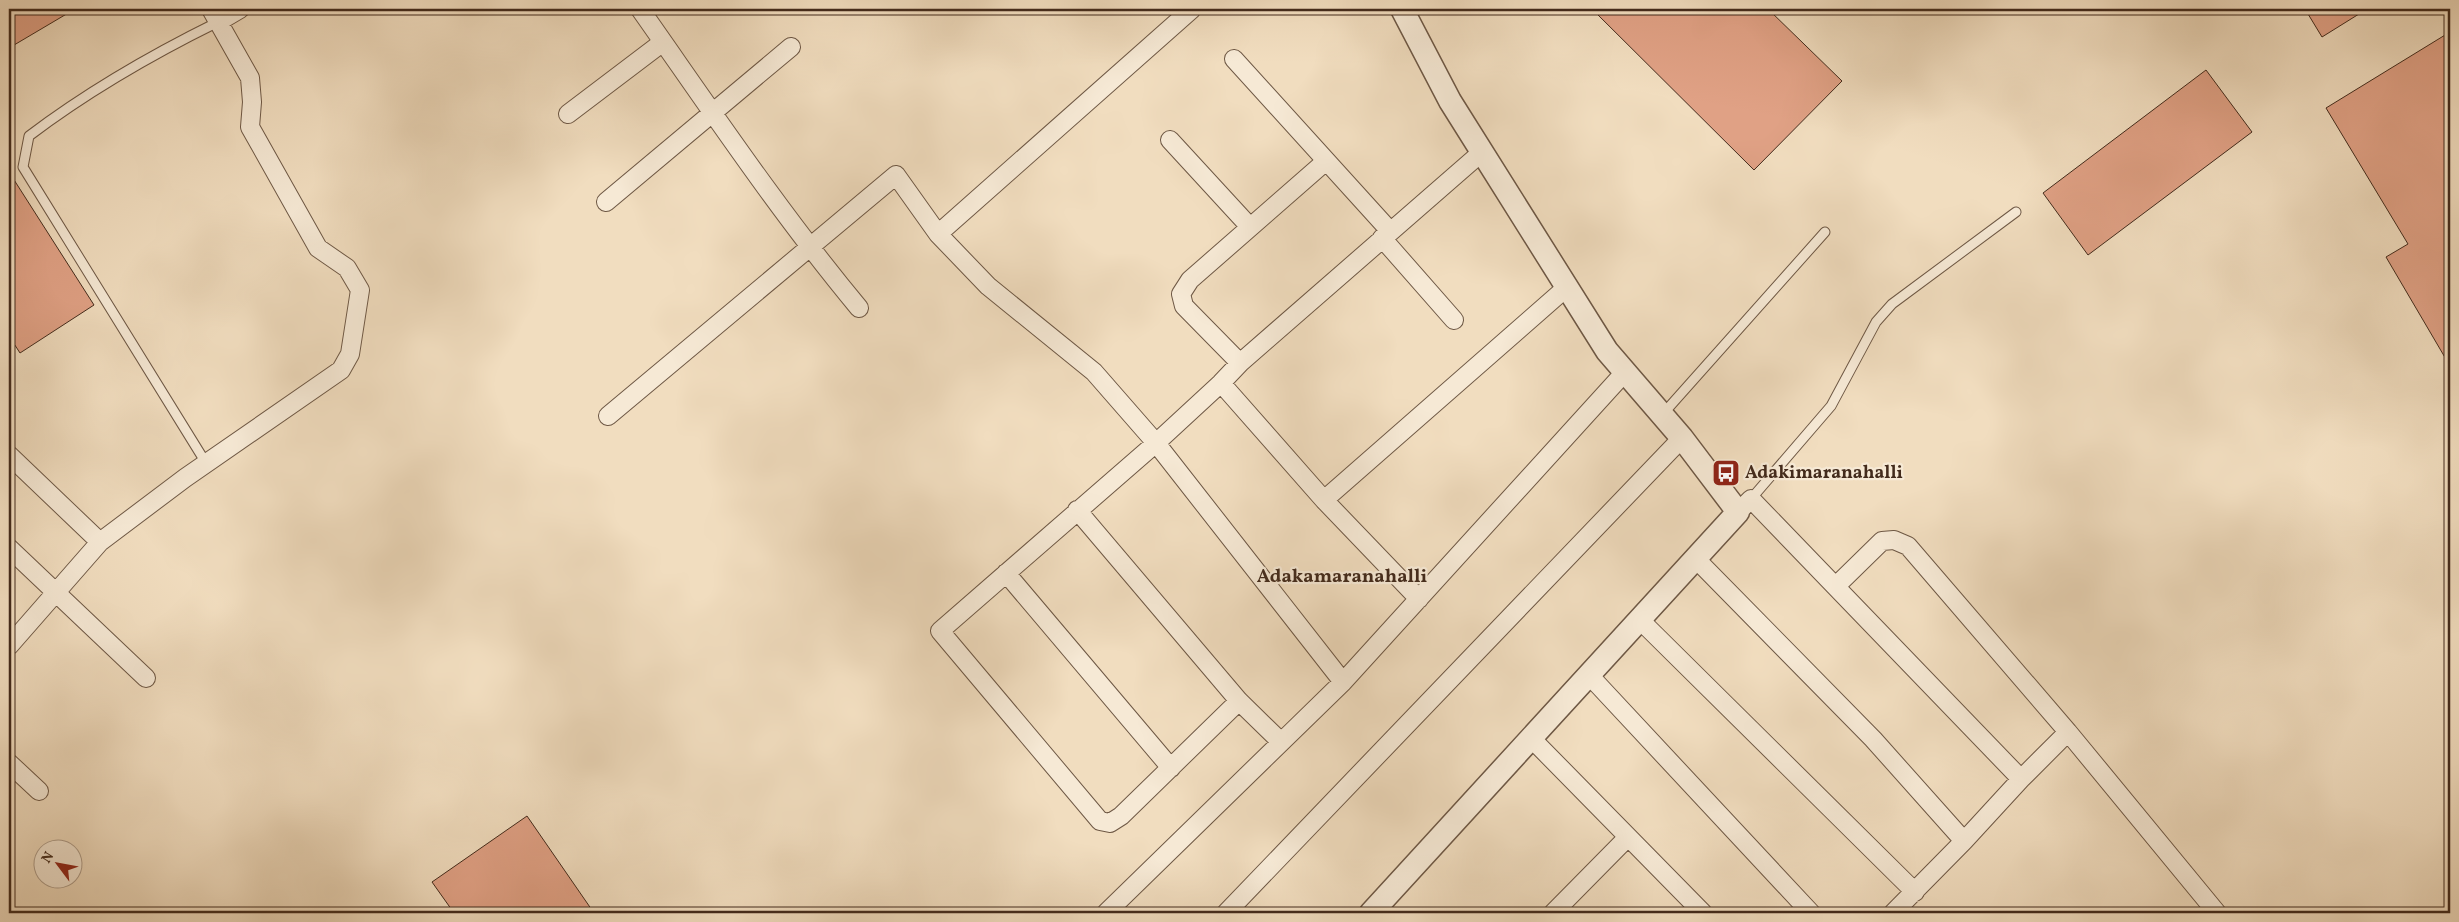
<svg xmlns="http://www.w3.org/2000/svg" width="2459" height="922" viewBox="0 0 2459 922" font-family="Vollkorn,serif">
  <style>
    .building { fill: #e0a185; stroke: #432b1c }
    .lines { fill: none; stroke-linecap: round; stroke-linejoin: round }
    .service-casing { stroke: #6e5845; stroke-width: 11 }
    .minor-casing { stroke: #6e5845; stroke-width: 20 }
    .tertiary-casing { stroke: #6e5845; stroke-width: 25 }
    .service { stroke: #f6e9d5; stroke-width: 9 }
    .minor { stroke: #f6e9d5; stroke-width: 18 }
    .tertiary { stroke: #f6e9d5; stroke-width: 22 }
    .labels { text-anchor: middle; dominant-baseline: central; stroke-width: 4.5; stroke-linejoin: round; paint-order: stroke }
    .poi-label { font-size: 18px; font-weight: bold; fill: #432b1c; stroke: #f6e9d5; text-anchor: start }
    .neighbourhood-label { font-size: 19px; font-weight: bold; fill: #432b1c; stroke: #f6e9d5 }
  </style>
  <rect width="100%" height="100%" fill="#f1ddbf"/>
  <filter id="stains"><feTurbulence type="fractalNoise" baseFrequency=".004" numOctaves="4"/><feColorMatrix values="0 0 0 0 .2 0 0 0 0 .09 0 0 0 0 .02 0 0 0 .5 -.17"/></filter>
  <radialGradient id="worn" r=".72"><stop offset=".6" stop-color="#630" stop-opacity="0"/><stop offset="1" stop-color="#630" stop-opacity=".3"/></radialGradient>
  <path class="building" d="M9,9H75L9,48Z
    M1592,9H1768L1842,81L1754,170Z
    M2305,9H2367L2322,37Z
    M2450,32V366L2386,257L2408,244L2326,108Z
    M2206,70L2252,132L2088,255L2043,193Z
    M9,172L94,305L20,353L9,336Z
    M527,816L594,913H454L432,882Z"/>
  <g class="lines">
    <defs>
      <path id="service" d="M1662,415L1825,232
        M206,463L23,167L29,136C87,92 153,54 218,22
        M1751,499L1831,406L1876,322L1892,304L2016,212"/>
      <path id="minor" d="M640,9C711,110 780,213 859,308
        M218,22L240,9
        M1234,59L1390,231
        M568,114L663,42
        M1170,140L1250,227
        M606,202L791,47
        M938,234L1192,9
        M1382,238L1454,320
        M1240,363L1184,306L1181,294L1190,280L1326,161
        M1221,383L1324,500L1419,599
        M608,416L896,175L938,234L988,286L1094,372L1156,443L1343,682
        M9,455L100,542
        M1324,500L1567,287
        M1077,510L1239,701L1281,742
        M1738,512L1751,499L2021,779L2068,732L2217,913
        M9,548L146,678
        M1695,558L1873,739L1964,841L2021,779
        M1006,573L1171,768
        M1836,586L1882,541L1894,540L1908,546L2068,732
        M1639,619L1915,892
        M9,646L100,542L185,478L341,370L350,354L360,290L347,268L318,248L250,127L252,102L250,78L211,9
        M1589,675L1811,913
        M1239,701L1121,816L1110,823L1100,821L940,631L1156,443L1221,383L1240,363L1482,152
        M1531,738L1703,913
        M9,763L39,791
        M1106,913L1343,682L1625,372
        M1226,913L1682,438
        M1553,913L1628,837
        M1893,913L1964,841"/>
      <path id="tertiary" d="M1371,913L1738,512L1682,438L1607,351L1450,101L1402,9"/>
    </defs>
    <use href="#service" class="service-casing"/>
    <use href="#minor" class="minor-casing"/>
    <use href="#tertiary" class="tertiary-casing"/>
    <use href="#service" class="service"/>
    <use href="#minor" class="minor"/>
    <use href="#tertiary" class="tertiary"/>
  </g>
  <defs>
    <symbol id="bus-square" viewBox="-11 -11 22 22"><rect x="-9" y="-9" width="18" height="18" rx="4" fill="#8f2418" stroke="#f6e9d5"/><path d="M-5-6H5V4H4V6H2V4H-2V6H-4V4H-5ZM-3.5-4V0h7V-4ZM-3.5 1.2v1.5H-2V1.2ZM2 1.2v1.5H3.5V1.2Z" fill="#fff"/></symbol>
  </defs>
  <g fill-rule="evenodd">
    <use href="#bus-square" x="1710" y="457" width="32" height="32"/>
  </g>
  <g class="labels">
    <g class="poi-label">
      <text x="1745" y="473">Adakimaranahalli</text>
    </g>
    <g class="neighbourhood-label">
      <text x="1342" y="577">Adakamaranahalli</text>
    </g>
  </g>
  <rect width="2459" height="922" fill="none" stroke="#f1ddbf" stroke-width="30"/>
  <rect x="10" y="10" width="2439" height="902" fill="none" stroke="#432b1c" stroke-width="2.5"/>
  <rect x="15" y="15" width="2429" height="892" fill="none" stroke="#432b1c"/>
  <g transform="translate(58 864) rotate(302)"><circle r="24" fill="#f6e9d5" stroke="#ae9d8b"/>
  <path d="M0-4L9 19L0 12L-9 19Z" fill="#8f2418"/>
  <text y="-8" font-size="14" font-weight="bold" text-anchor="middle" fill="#432b1c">N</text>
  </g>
  <rect width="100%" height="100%" filter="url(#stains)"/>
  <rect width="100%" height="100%" fill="url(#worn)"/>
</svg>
